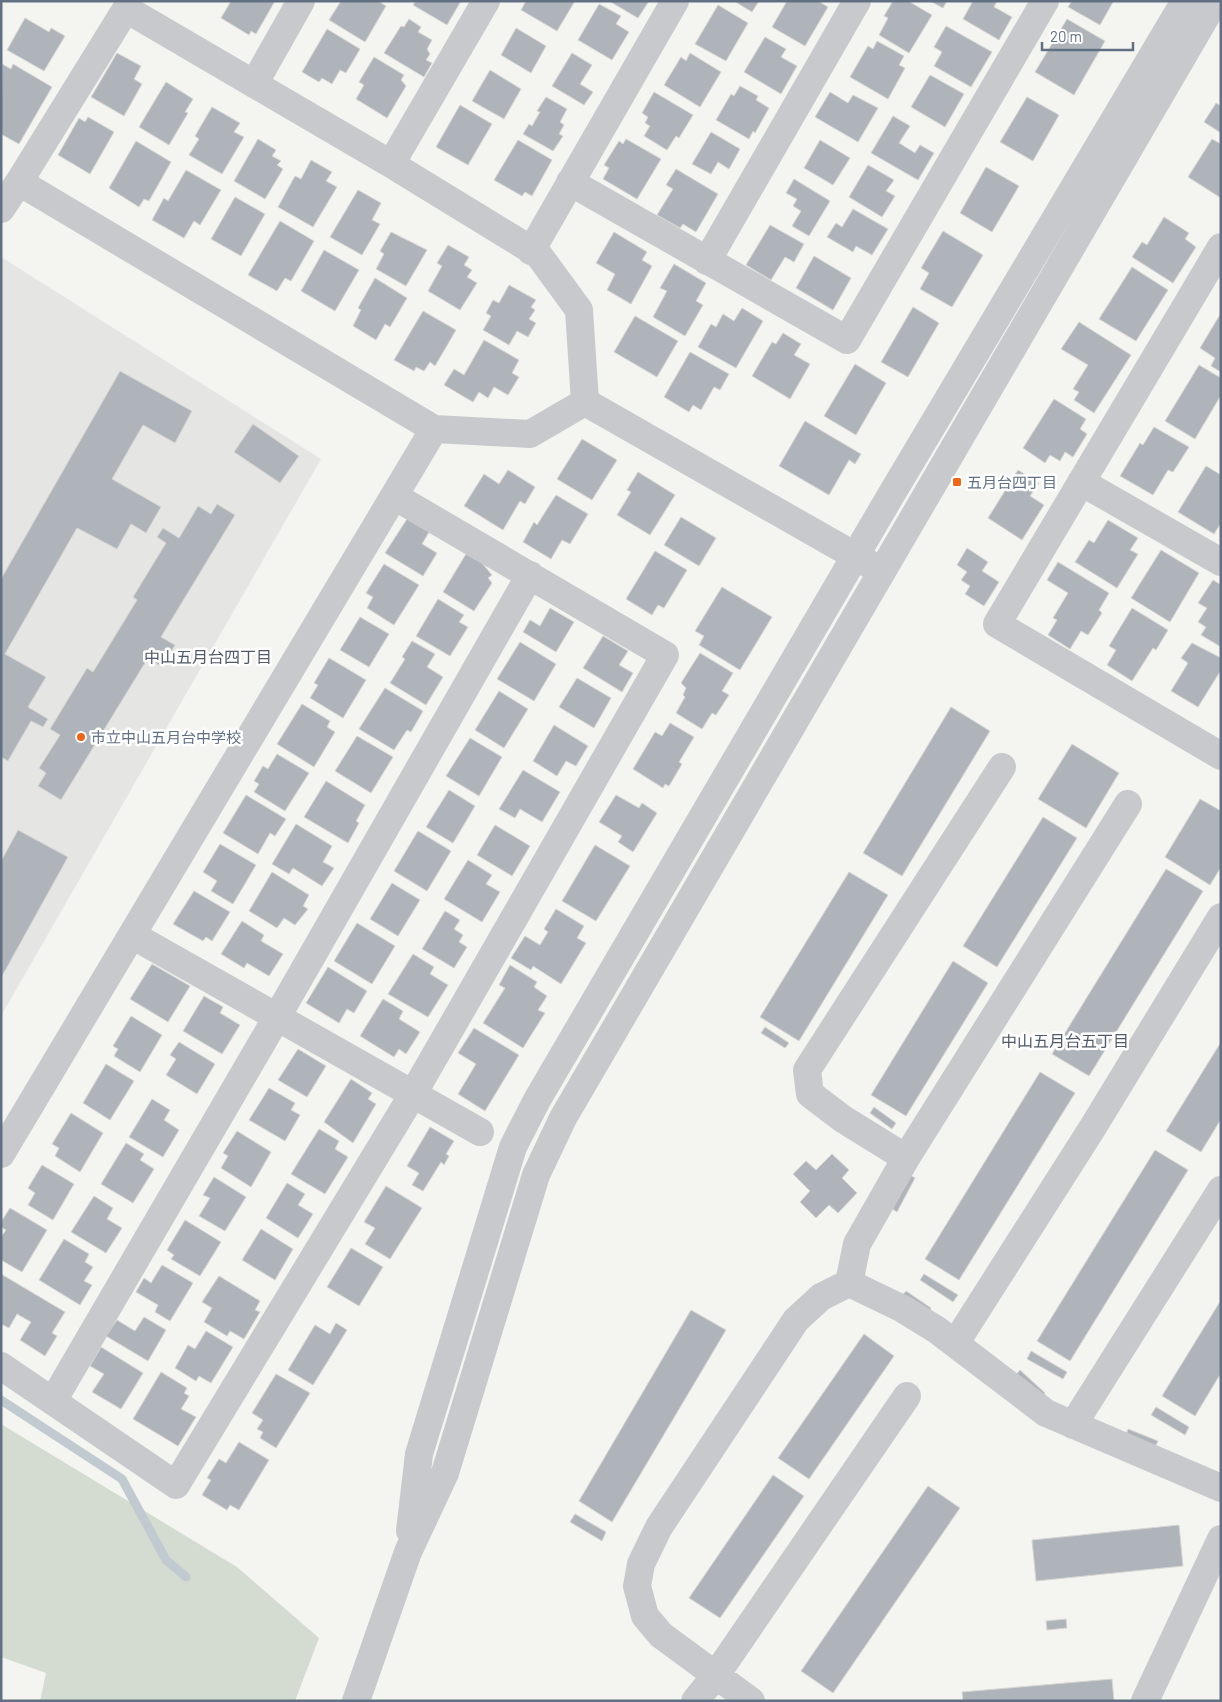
<svg xmlns="http://www.w3.org/2000/svg" width="1222" height="1702" viewBox="0 0 1222 1702" font-family="Barlow,'Noto Sans JP',sans-serif">
  <style>
    .built { fill: #e5e6e4 }
    .green { fill: #d4dcd1 }
    .lines { fill: none; stroke-linecap: round; stroke-linejoin: round }
    .stream { stroke: #c2cad1; stroke-width: 9 }
    .building { fill: #afb4bb; stroke: #d6d6d3 }
    .minor { stroke: #c7c9cd; stroke-width: 28 }
    .poi-dot { fill: #eb671a; stroke: #fff; stroke-width: 2 }
    .labels { text-anchor: middle; dominant-baseline: central; stroke-width: 5; stroke-linejoin: round; paint-order: stroke }
    .poi-label { font-size: 15px; fill: #627083; stroke: #fff; text-anchor: start }
    .neighbourhood-label { font-size: 16px; fill: #505a68; stroke: #fff }
  </style>
  <rect width="100%" height="100%" fill="#f4f5f0"/>
  <path class="built" d="M1,257L321,459L1,1016Z"/>
  <path class="green" d="M1,1424L237,1567L319,1638L295,1701H40L46,1673L1,1657Z"/>
  <g class="lines">
    <path class="stream" d="M1,1400L122,1479L166,1560L186,1577"/>
  </g>
  <path class="building" d="M231,1H275L256,34L251,31L249,35L221,18Z
    M341,1H378L386,6L365,42L329,20Z
    M416,1H461L447,25L413,5Z
    M526,1H575L557,31L521,10Z
    M609,1H649L638,18Z
    M734,1H759L752,12Z
    M787,1H818L828,7L805,46L772,27Z
    M893,1H908L932,15L909,53L879,35L888,18L884,16Z
    M930,1H947L943,8Z
    M973,1H997L994,7L1012,17L999,40L963,19Z
    M1072,1H1112L1113,2L1100,25L1068,7Z
    M599,4L621,16L616,24L629,32L612,60L578,40Z
    M718,5L748,23L726,61L695,44Z
    M25,18L49,32L51,28L65,36L44,71L7,50Z
    M409,19L421,27L418,32L432,40L427,49L430,54L426,60L432,63L424,77L384,53L401,26L404,27Z
    M1067,19L1105,41L1074,95L1035,72Z
    M946,26L992,52L971,87L934,66L942,52L934,47Z
    M516,28L546,46L531,73L501,55Z
    M327,29L360,49L346,73L340,70L332,84L322,78L319,82L302,72Z
    M765,37L786,49L781,57L797,66L781,94L744,72Z
    M877,41L904,56L899,65L905,68L888,99L850,77L868,46L873,49Z
    M117,53L141,66L134,79L142,84L124,116L91,97Z
    M572,53L592,65L580,84L593,92L584,105L552,86Z
    M690,53L721,72L700,107L664,85L681,57L686,61Z
    M374,57L404,75L401,80L406,86L387,118L356,99L364,85L359,82Z
    M2,64L11,69L13,64L52,87L19,144L1,134Z
    M490,70L521,89L504,119L472,101Z
    M930,75L964,94L945,127L911,107Z
    M166,82L193,99L185,112L188,113L169,145L139,127Z
    M740,86L758,96L756,100L769,108L755,133L753,131L749,139L716,120L731,94L734,96Z
    M654,92L693,115L679,138L676,136L667,150L644,136L650,126L645,123L648,117L642,113Z
    M830,92L848,103L853,95L878,108L858,142L815,117Z
    M546,97L567,109L560,122L564,125L559,134L563,136L553,151L523,134L529,124L532,126L540,112L537,111Z
    M1027,97L1059,115L1033,161L1000,142Z
    M1216,103L1221,106V133L1204,122Z
    M460,105L492,124L468,165L436,147Z
    M212,107L240,123L234,132L244,137L222,174L189,155L199,139L195,136Z
    M893,116L910,126L899,143L915,153L920,145L934,153L918,180L871,153Z
    M88,117L114,132L90,174L58,155L79,118L85,122Z
    M711,132L740,149L729,169L718,162L711,174L692,164Z
    M258,139L276,150L272,156L281,161L277,165L283,169L265,199L234,181Z
    M626,139L661,159L637,199L603,179L609,168L604,165L619,141L623,144Z
    M1212,139L1221,144V198L1188,177Z
    M518,140L552,160L532,196L525,192L522,196L494,180Z
    M820,140L850,158L833,185L804,168Z
    M136,141L171,162L149,201L144,199L139,207L109,188Z
    M311,160L332,172L326,181L337,187L313,227L278,207L295,176L301,179Z
    M868,165L894,180L886,191L895,196L882,217L849,197Z
    M986,167L1019,186L992,232L960,213Z
    M676,169L718,194L696,232L683,224L680,228L657,215L673,189L666,185Z
    M186,170L221,190L200,225L194,221L184,238L152,220L164,198L168,201Z
    M794,179L830,201L809,236L792,226L801,211L793,206L797,199L786,193Z
    M358,190L381,203L372,220L380,224L362,255L330,237Z
    M235,197L265,214L241,256L211,239Z
    M853,209L888,229L872,255L856,246L853,252L827,237L836,223L842,227Z
    M1164,217L1189,233L1185,239L1196,247L1173,283L1132,257L1142,242L1147,245Z
    M280,221L314,241L291,281L285,278L277,291L248,275Z
    M770,225L804,244L794,262L785,257L771,280L746,265Z
    M943,231L983,255L952,307L920,289L929,273L921,268Z
    M391,232L427,250L406,286L376,269L384,254L380,251Z
    M614,232L647,252L642,260L652,266L631,304L607,290L615,274L596,263Z
    M448,245L469,257L464,265L472,270L467,277L477,283L460,310L428,291L442,266L437,263Z
    M324,250L359,270L335,311L301,291Z
    M814,256L851,278L833,310L796,288Z
    M674,264L706,283L696,301L703,305L685,336L653,317L667,291L660,288Z
    M1132,267L1168,290L1136,341L1099,319Z
    M375,278L407,298L390,327L385,324L376,340L353,326L361,310L358,308Z
    M509,285L536,300L531,307L535,310L529,319L536,323L528,337L517,331L509,345L483,330L491,316L486,313L493,300L499,303Z
    M913,307L939,323L908,377L881,362Z
    M742,308L763,321L736,368L698,347L711,324L716,327L723,314L734,321Z
    M423,311L456,330L435,366L430,362L424,371L416,367L414,371L394,360Z
    M1221,313V372L1211,366L1215,358L1200,348Z
    M635,316L678,341L657,377L614,352Z
    M1079,322L1131,355L1094,413L1074,400L1079,392L1073,389L1088,365L1061,349Z
    M783,333L801,344L794,355L810,364L790,399L752,376L772,342L776,344Z
    M484,340L519,360L512,373L519,377L508,395L494,387L488,398L479,392L473,402L444,385L454,369L464,375Z
    M690,352L729,374L720,390L714,387L701,410L693,405L689,412L664,397Z
    M855,364L886,383L856,435L824,416Z
    M1199,365L1221,378V395L1195,439L1165,421Z
    M120,371L192,411L175,443L143,425L112,479L161,507L146,533L131,524L117,549L77,528L5,654L46,677L28,707L48,719L43,727L31,721L8,761L1,757V579Z
    M1054,399L1086,419L1080,429L1087,434L1073,457L1065,452L1060,461L1050,455L1045,463L1023,448Z
    M805,421L861,454L855,464L849,460L829,495L779,466Z
    M253,424L299,456L280,483L234,452Z
    M1154,427L1189,447L1173,472L1168,470L1153,495L1120,476L1140,443L1143,445Z
    M582,439L617,460L592,500L557,479Z
    M1206,466L1221,475V523L1214,534L1178,512Z
    M508,470L535,487L525,504L520,501L503,530L464,506L484,474L499,484Z
    M1018,470L1039,483L1030,496L1044,505L1022,540L988,518Z
    M638,472L675,495L650,535L617,515L631,492L627,490Z
    M556,495L588,514L570,544L562,540L551,559L523,542L534,522L537,525Z
    M217,504L235,515L161,637L175,645L162,667L148,658L61,800L38,786L46,773L39,768L60,735L50,729L87,668L93,672L137,600L133,597L166,543L157,537L163,528L179,538L198,506L211,514Z
    M681,517L716,538L699,566L664,545Z
    M407,519L429,532L422,544L437,553L423,576L385,553Z
    M1108,520L1138,538L1130,550L1138,554L1117,588L1075,562L1089,540L1094,543Z
    M967,548L988,562L982,571L999,582L984,606L965,594L970,586L961,580L967,572L957,565Z
    M1161,550L1199,573L1170,622L1131,598Z
    M655,551L687,570L664,608L658,605L652,615L626,599Z
    M466,554L482,563L492,575L488,578L492,583L474,611L443,592Z
    M1058,562L1109,593L1099,610L1102,613L1088,635L1081,631L1070,649L1048,635L1057,620L1053,618L1068,593L1047,580Z
    M384,564L419,585L394,625L367,608L373,597L366,593Z
    M1213,580L1221,585V647L1201,635L1206,627L1198,622L1207,608L1198,603Z
    M722,587L772,617L740,670L699,645L704,636L695,631Z
    M438,599L464,615L459,622L468,627L450,656L416,636Z
    M550,608L574,622L556,652L523,632L530,620L540,626Z
    M1132,608L1168,630L1156,650L1153,648L1132,681L1107,665L1116,650L1109,646Z
    M360,617L389,634L369,667L340,650Z
    M603,636L628,651L619,665L633,673L622,692L583,668Z
    M412,641L435,654L427,667L443,677L426,705L390,683L405,659L402,657Z
    M520,642L556,664L534,701L497,679Z
    M1192,643L1221,658V670L1198,707L1171,691L1188,663L1181,658Z
    M700,653L733,673L722,691L729,695L716,715L712,713L702,729L676,713L685,697L683,695L686,688L681,683Z
    M329,658L366,680L343,718L310,698L318,685L314,683Z
    M577,678L611,698L594,728L559,707Z
    M385,688L423,711L411,732L407,730L394,750L359,729Z
    M499,691L528,709L504,748L475,730Z
    M302,704L330,721L327,727L335,732L314,767L277,744Z
    M951,707L990,731L902,876L863,853Z
    M670,723L694,737L679,762L682,764L669,786L665,784L663,788L633,769L655,732L662,736Z
    M554,725L588,746L576,766L566,761L557,776L533,761Z
    M357,736L393,757L371,793L335,771Z
    M470,738L502,757L479,796L446,776Z
    M1072,744L1119,773L1086,828L1038,799Z
    M277,754L309,773L285,811L254,792L259,784L254,781L263,766L268,769Z
    M523,770L560,792L542,822L520,809L515,818L499,809Z
    M326,781L365,805L356,821L359,823L348,843L304,817Z
    M449,790L475,806L453,843L426,827Z
    M246,795L286,819L275,836L270,833L258,854L223,833Z
    M616,795L639,808L642,803L657,813L633,852L618,842L622,836L599,822Z
    M1200,799L1221,811V867L1210,885L1165,857Z
    M1043,817L1077,838L997,967L963,946Z
    M296,824L332,846L323,862L334,868L322,886L293,868L289,874L272,864Z
    M495,825L530,846L512,876L477,855Z
    M18,830L68,857L1,978V861Z
    M418,831L451,851L427,891L394,871Z
    M220,844L256,865L233,904L211,891L217,881L203,872Z
    M595,845L630,866L596,921L562,901Z
    M468,860L492,875L486,884L500,892L482,922L444,899Z
    M1166,869L1203,891L1089,1076L1052,1054Z
    M272,872L309,895L303,906L308,909L295,925L284,918L277,928L249,911Z
    M849,872L888,895L799,1041L760,1017Z
    M392,883L420,900L398,936L370,919Z
    M194,891L230,912L212,941L206,937L203,941L173,924Z
    M556,909L584,926L577,938L586,943L561,984L533,966L531,970L511,958L525,936L540,945L548,932L544,929Z
    M445,911L460,920L454,929L463,935L459,942L467,947L454,968L422,949Z
    M242,921L264,935L261,941L283,954L269,976L247,963L244,968L221,954Z
    M357,923L395,946L372,984L334,961Z
    M413,954L434,967L430,974L448,985L428,1017L388,994Z
    M953,961L988,983L906,1116L871,1095Z
    M152,964L190,986L168,1022L130,999Z
    M510,965L537,982L534,987L547,996L538,1010L545,1013L523,1048L483,1023L505,988L499,985Z
    M328,967L367,991L354,1013L347,1009L339,1023L306,1003Z
    M204,996L223,1007L220,1013L240,1025L222,1054L183,1031Z
    M383,999L403,1011L399,1019L420,1032L406,1054L399,1049L394,1057L360,1036Z
    M131,1016L162,1035L140,1072L114,1056L118,1049L113,1046Z
    M765,1027L789,1043L785,1048L761,1033Z
    M474,1028L519,1055L485,1111L458,1094L476,1064L458,1053Z
    M179,1042L215,1064L197,1094L166,1075L176,1059L170,1055Z
    M1221,1042V1119L1201,1152L1166,1131Z
    M298,1049L326,1066L307,1097L278,1080Z
    M106,1064L134,1081L110,1120L83,1103Z
    M1040,1072L1075,1093L959,1280L925,1259Z
    M351,1079L372,1093L368,1099L376,1104L353,1143L324,1122Z
    M269,1088L295,1103L291,1110L300,1115L285,1141L249,1120Z
    M152,1099L170,1110L164,1120L179,1130L163,1157L129,1137Z
    M874,1107L896,1123L892,1129L870,1113Z
    M71,1113L103,1133L80,1172L55,1156L59,1148L52,1144Z
    M430,1127L454,1141L446,1154L449,1156L444,1165L441,1162L423,1191L412,1185L419,1173L407,1166Z
    M319,1129L339,1141L335,1149L348,1157L325,1194L291,1174Z
    M237,1131L271,1152L251,1187L221,1168L228,1156L223,1153Z
    M126,1143L144,1154L140,1160L154,1169L133,1203L101,1184Z
    M1155,1150L1188,1170L1070,1361L1037,1341Z
    M832,1154L849,1170L842,1178L857,1193L838,1213L829,1205L816,1218L800,1202L810,1191L793,1174L806,1161L816,1170Z
    M42,1165L74,1184L53,1220L28,1205L35,1193L28,1188Z
    M910,1175L915,1178L897,1212L891,1208Z
    M214,1177L246,1197L225,1231L199,1216L210,1198L203,1195Z
    M287,1183L305,1194L298,1205L313,1214L298,1238L266,1218Z
    M386,1186L422,1208L390,1259L365,1244L375,1228L364,1222Z
    M94,1196L113,1208L107,1219L122,1228L106,1253L71,1232Z
    M10,1208L47,1230L22,1272L1,1260V1237L6,1230L1,1227V1222Z
    M185,1220L221,1242L200,1276L171,1259L174,1255L167,1250Z
    M261,1229L293,1249L275,1280L242,1260Z
    M64,1239L89,1254L85,1262L93,1267L84,1281L92,1285L80,1305L39,1280Z
    M351,1248L383,1267L359,1306L327,1287Z
    M162,1265L193,1283L170,1321L155,1312L158,1305L136,1292L144,1278L151,1283Z
    M1,1274L65,1312L52,1333L57,1336L45,1356L20,1340L31,1322L17,1314L9,1328L1,1324Z
    M924,1274L958,1295L953,1302L920,1280Z
    M219,1276L260,1301L255,1310L260,1312L244,1339L230,1331L227,1336L204,1322L212,1308L202,1302Z
    M906,1291L931,1308L929,1313L902,1296Z
    M1221,1300V1373L1195,1416L1162,1396Z
    M691,1310L726,1330L612,1522L579,1501Z
    M144,1317L166,1330L148,1361L106,1336L117,1320L135,1331Z
    M336,1323L347,1330L313,1385L288,1370L315,1325L330,1334Z
    M206,1331L233,1347L211,1383L199,1376L196,1381L175,1368L188,1345L195,1349Z
    M864,1334L894,1356L809,1479L778,1458Z
    M101,1347L143,1373L121,1409L92,1392L104,1374L90,1366Z
    M1031,1351L1067,1372L1063,1379L1027,1359Z
    M1020,1370L1045,1393L1040,1399L1015,1376Z
    M161,1372L187,1388L184,1393L189,1396L181,1409L196,1417L178,1446L133,1419Z
    M276,1374L310,1393L276,1448L260,1438L263,1432L257,1429L263,1420L252,1413Z
    M1156,1407L1189,1427L1185,1435L1151,1415Z
    M1128,1429L1158,1441L1155,1447L1126,1435Z
    M239,1442L269,1460L239,1510L230,1505L227,1510L202,1495L211,1480L207,1478L219,1459L226,1463Z
    M773,1475L804,1496L720,1618L689,1598Z
    M928,1486L960,1508L833,1693L801,1671Z
    M575,1514L606,1532L602,1541L570,1522Z
    M1179,1525L1183,1566L1036,1581L1032,1540Z
    M1066,1619L1067,1628L1047,1630L1046,1621Z
    M1112,1679L1114,1701H963L962,1692Z"/>
  <g class="lines">
    <path class="minor" d="M254,84L301,1
      M391,164L486,1
      M19,182L126,9L391,164L538,254L579,310L585,402
      M570,182L847,340L1045,1
      M1,209L19,182L434,429L530,434L585,402L871,565
      M1221,247L997,624L1221,756
      M531,251L675,1
      M707,261L857,1
      M1081,482L1221,562
      M394,496L434,429
      M1002,767L807,1070L810,1094L843,1119L906,1158L857,1244L849,1283L903,1309L937,1330L1046,1413L1221,1488
      M132,935L480,1132
      M1,1154L394,496L665,655L413,1094L176,1485L1,1366
      M906,1158L1128,804
      M955,1344L1093,1127L1221,917
      M53,1401L277,1017L530,575
      M1073,1425L1221,1190
      M410,1531L419,1454L513,1147L537,1100L888,500L1185,1
      M356,1701L408,1552L445,1473L536,1175L563,1118L1215,1
      M695,1701L716,1675L907,1396
      M751,1701L661,1635L645,1616L637,1586L641,1564L659,1527L796,1320L821,1297L849,1283
      M1145,1701L1221,1539"/>
  </g>
  <g class="poi-dot">
    <rect x="952" y="477" width="10" height="10" rx="2.5"/>
    <circle cx="81" cy="737" r="5"/>
  </g>
  <g class="labels">
    <g class="poi-label">
      <text x="967" y="482">五月台四丁目</text>
      <text x="91" y="737">市立中山五月台中学校</text>
    </g>
    <g class="neighbourhood-label">
      <text x="208" y="656">中山五月台四丁目</text>
      <text x="1065" y="1040">中山五月台五丁目</text>
    </g>
  </g>
  <rect width="1222" height="1702" fill="none" stroke="#627083" stroke-width="5"/>
  <path d="M1042 42v8h91v-8" fill="none" stroke="#627083" stroke-width="2.5"/>
  <text x="1050" y="42" font-size="15" fill="#627083" stroke="#ffffff" stroke-width="4" paint-order="stroke">20 m</text>
</svg>
